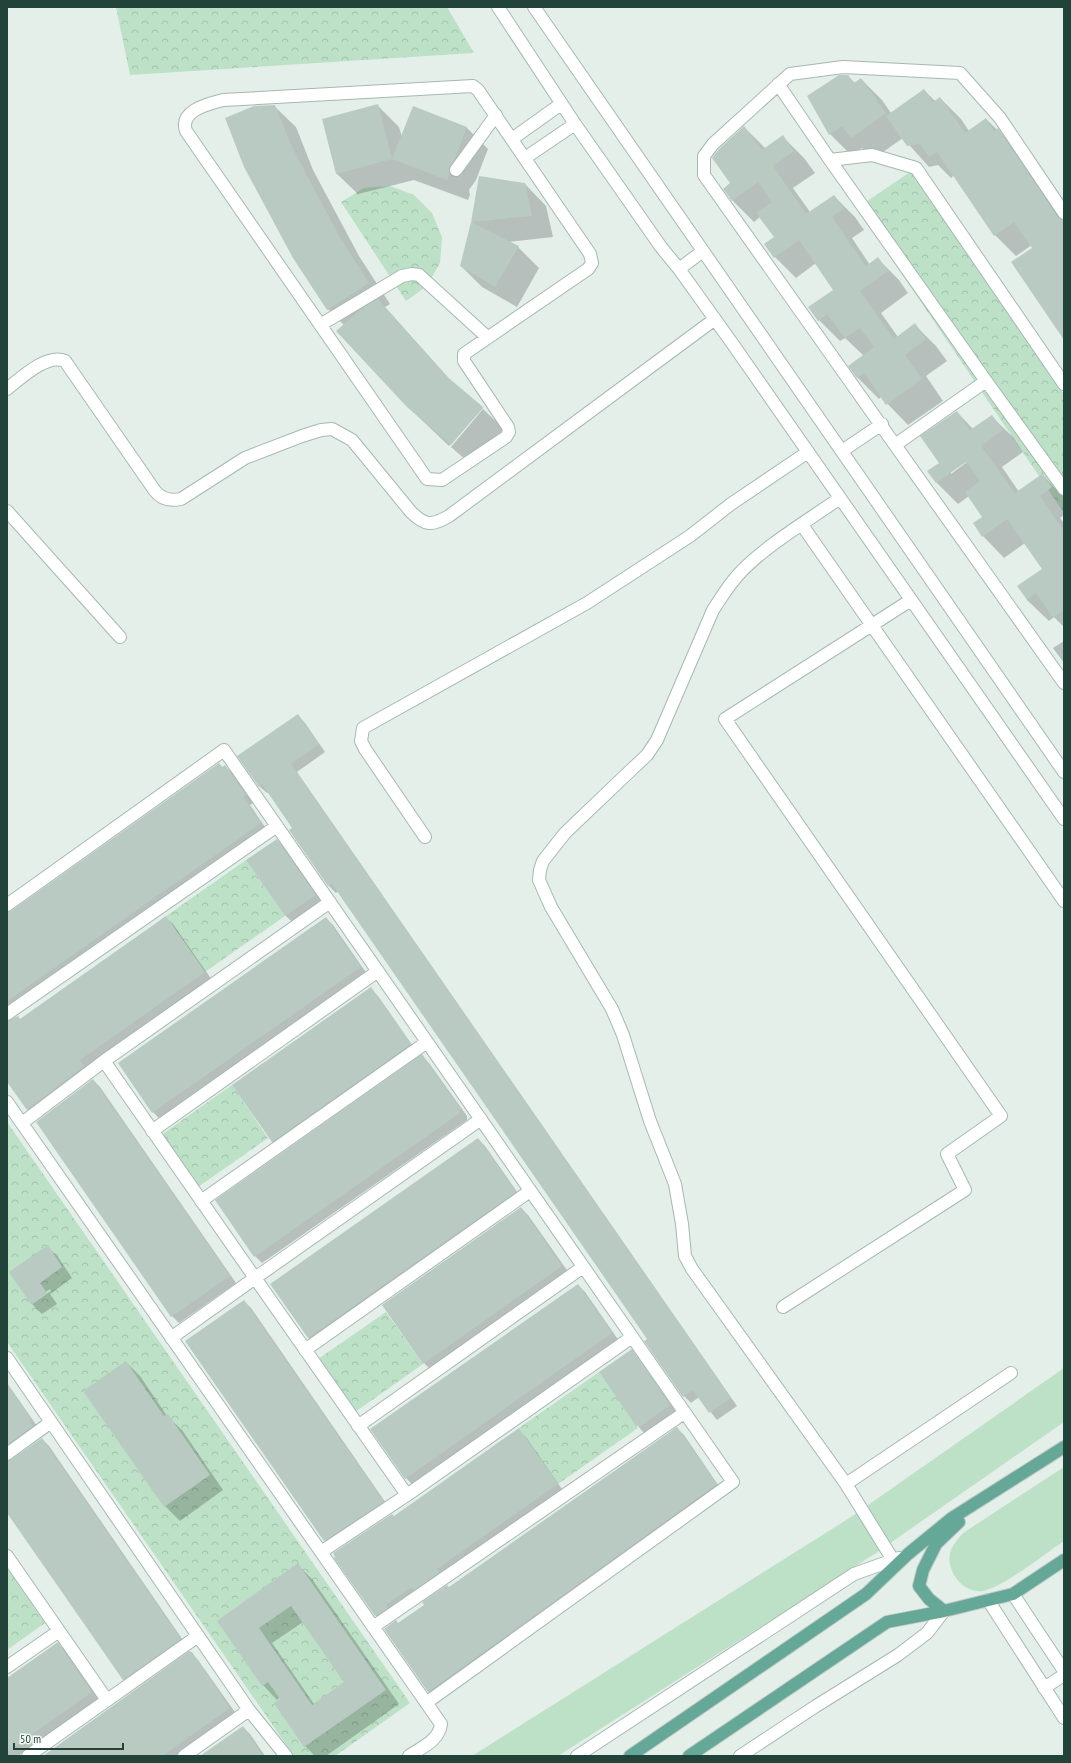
<svg xmlns="http://www.w3.org/2000/svg" width="1071" height="1763" viewBox="0 0 1071 1763" font-family="'PT Sans Narrow',sans-serif">
  <style>
    .green { fill: #bce1c6 }
    .park { fill: url(#park-crowns) }
    .shadow { fill: #0003; fill-rule: evenodd }
    .building { fill: #b9cac3; fill-rule: evenodd }
    .lines { fill: none; stroke-linecap: round; stroke-linejoin: round }
    .minor-casing { stroke: #a6b8b2; stroke-width: 14 }
    .major-casing { stroke: #c1cac8; stroke-width: 14 }
    .minor { stroke: #fff; stroke-width: 12 }
    .major { stroke: #66a897; stroke-width: 12 }
  </style>
  <defs>
    <pattern id="park-crowns" width="20" height="18" patternUnits="userSpaceOnUse"><rect width="20" height="18" fill="#bce1c6"/><path d="M2 6a3 3 0 1 1 6 0M12 15a3 3 0 1 1 6 0" fill="none" stroke="#a1c2ab"/></pattern>
  </defs>
  <rect width="100%" height="100%" fill="#e4efea"/>
  <path class="green" d="M1064,1368V1422L876,1553L558,1756H472L851,1517Z
    M1064,1467V1541C1045,1554 1003,1587 983,1591C968,1593 955,1581 951,1568C946,1554 953,1544 963,1533Z"/>
  <path class="park" d="M116,7H447L474,53L130,75Z
    M913,170L1064,394V513L857,208Z
    M390,186L414,195L432,213L442,237L440,263L427,286L406,301L341,202L364,188Z
    M246,860L285,916L205,972L166,916Z
    M232,1085L268,1138L198,1187L161,1135Z
    M7,1122L410,1703L335,1756H294L7,1342Z
    M386,1312L423,1364L355,1412L318,1359Z
    M599,1372L638,1428L558,1484L519,1428Z
    M9,1571L45,1623L7,1650V1572Z"/>
  <path class="shadow" d="M848,76L855,83L861,79L882,100L891,113L924,90L935,101L940,98L961,119L969,131L986,119L1019,151L1064,218V336L1032,245L1016,256L995,235L954,175L951,178L938,165L929,167L903,138L873,159L862,148L851,155L830,134Z
    M274,106L296,127L313,170L359,256L390,304L385,307L454,384L483,408L449,446L407,406L344,325L328,309Z
    M378,106L399,127L402,137L467,128L488,149L476,180L469,190L470,195L468,200L414,180L358,194L336,173Z
    M744,127L766,149L783,137L804,158L815,173L793,188L810,212L834,196L855,217L864,230L852,238L870,265L878,259L899,280L908,293L881,313L898,337L915,325L936,346L947,361L926,376L943,401L908,425L881,397L879,399L858,378L849,366L864,356L845,338L840,341L819,320L835,290L816,263L796,278L775,257V237L760,217L754,222L732,200V183Z
    M480,177L525,184L546,206L553,237L507,242L518,247L539,268L517,307L482,287L461,266L472,223Z
    M483,409L504,429L473,466L451,447Z
    M957,412L973,429L991,416L1013,437L1023,452L1002,467L1019,492L1042,475L1064,497V515L1060,518L1064,523V627L1054,617L1049,621L1027,600L1043,569L1025,543L1004,558L983,536L974,524L983,517L969,496L958,504L937,483L929,471L940,463ZM970,458L971,459L951,474V472Z
    M1064,641V663L1053,648Z
    M297,715L305,723L325,752L297,772L737,1406L717,1420L699,1397L691,1403L684,1396L648,1339L338,891L336,893L329,886L294,828L269,792L267,793L259,786Z
    M219,764L223,768L225,766L232,773L253,803L250,805L267,830L7,1013V912H12Z
    M277,840L284,847L322,902L293,923L286,916L247,861Z
    M166,918L173,924L212,980L35,1116L28,1109L7,1079V1029Z
    M326,918L333,925L367,974L160,1119L153,1112L119,1063Z
    M371,989L378,996L417,1052L279,1149L272,1142Z
    M422,1056L429,1063L467,1116V1120L262,1263L255,1256Z
    M93,1080L100,1087L236,1283L179,1323L172,1316Z
    M478,1139L485,1146L522,1199L316,1345L309,1338L272,1284Z
    M521,1208L528,1215L569,1273L431,1370L424,1363Z
    M48,1247L58,1257L72,1278L50,1294L57,1304L42,1314L32,1304L51,1291L50,1289L32,1302V1304L10,1273Z
    M578,1285L585,1292L619,1341L413,1485L406,1478Z
    M244,1301L251,1308L390,1509L332,1547L325,1540Z
    M631,1351L638,1358L677,1413L648,1433H644L637,1425Z
    M126,1362L140,1376L167,1416L182,1430L223,1490L180,1521L165,1506L84,1391Z
    M7,1383L37,1426L7,1460Z
    M677,1428L684,1435L723,1492L436,1699L429,1692L385,1629L396,1621L399,1624Z
    M519,1430L526,1437L564,1492L383,1623L376,1616L336,1558Z
    M42,1439L49,1446L187,1646L130,1686L123,1679L7,1510V1462L11,1461Z
    M298,1565L312,1579L399,1704L326,1756H315L305,1746L275,1704L282,1699L280,1697L277,1700L263,1685L218,1621ZM303,1622L345,1683L314,1704L272,1643Z
    M58,1644L65,1650L99,1699L18,1756H7V1679Z
    M191,1653L198,1660L237,1715L179,1756H45Z
    M243,1727L250,1734L265,1756H202Z"/>
  <path class="building" d="M839,75H848L854,83L861,78L886,113L851,138L842,126L829,135L807,96Z
    M924,89L933,102L940,97L965,133L986,118L994,131L998,128L1058,217L1064,220V340L1011,262L1032,248L1014,222L994,236L937,152L929,157L920,144L907,146L886,116Z
    M378,104L392,159L336,174L322,119Z
    M275,105L292,147L338,234L369,283L327,310L293,258L244,167L225,118L254,106Z
    M413,106L467,127L455,158L449,169V174L447,180L392,159Z
    M744,126L762,150L783,135L794,151L773,166L806,214L834,195L844,208L832,217L849,242L866,266L878,257L888,271L860,291L894,339L915,323L926,339L905,355L922,379L886,405L864,373L857,378L848,366L874,347L860,328L845,338L827,314L818,321L808,307L833,290L799,240L774,258L764,244L774,237L756,213L772,202L758,182L732,201L723,189L730,183L712,158L719,149Z
    M479,176L525,183L532,216L471,222Z
    M471,222L519,246L495,287L460,266Z
    M378,299L444,374L483,407L451,445L407,407L336,331L364,307Z
    M957,411L970,430L992,415L1003,430L981,446L1015,493L1042,474L1052,487L1040,496L1064,531V610L1053,618L1036,593L1027,600L1017,586L1042,569L1007,519L982,537L973,523L982,517L965,492L980,481L966,462L936,483L927,471L939,463L920,436Z
    M298,714L319,744L291,764L731,1398L709,1413L693,1390L683,1397L644,1341L647,1339L332,884L328,886L289,830L292,828L262,784L259,787L237,756Z
    M219,763L222,767L225,765L246,795L243,797L261,823L20,992L8,1001L9,1003L7,1005V912L11,911Z
    M277,839L316,895L285,916L246,860Z
    M166,916L205,972L80,1060L84,1066L27,1110L7,1082V1021L18,1016L20,1019Z
    M326,917L361,967L152,1113L118,1063Z
    M371,987L411,1044L272,1142L232,1085Z
    M422,1054L460,1108V1113L254,1257L215,1200Z
    M93,1079L230,1276L171,1317L36,1122Z
    M478,1138L516,1192L308,1338L270,1284Z
    M521,1207L562,1266L423,1364L382,1305Z
    M48,1245L62,1267L40,1283L47,1293L31,1304L9,1272Z
    M578,1284L612,1333L405,1479L370,1429Z
    M244,1300L384,1502L324,1541L185,1341Z
    M632,1349L670,1405L641,1426H636L599,1372Z
    M126,1361L164,1416L168,1414L210,1475L164,1507L83,1391Z
    M7,1384L31,1419L29,1420L33,1426L7,1445Z
    M677,1427L717,1484L428,1692L384,1629L396,1620L398,1623L424,1605L422,1602L447,1585L449,1587Z
    M519,1428L558,1484L437,1569L439,1573L414,1590L411,1587L386,1605L388,1608L375,1616L334,1558L335,1557L333,1553L392,1514L394,1516Z
    M42,1438L181,1639L123,1680L7,1513V1461L11,1460Z
    M298,1563L386,1690L304,1747L274,1703L280,1699L268,1682L262,1686L217,1621ZM291,1606L344,1682L312,1705L259,1628Z
    M58,1642L92,1692L7,1752V1678Z
    M189,1651L192,1652L230,1708L162,1756H43Z
    M243,1726L263,1756H200L230,1735Z"/>
  <g class="lines">
    <defs>
      <path id="minor" d="M498,7L575,124L661,247L679,269L732,343L1064,819
        M534,7L1064,772
        M778,84L830,160
        M473,86L478,90L590,254L592,263L588,269L464,354V361L508,427L509,432L506,437L442,480L427,479L186,131C179,110 209,104 223,100Z
        M512,139L561,104
        M525,158L575,124
        M456,170L496,115
        M1064,213L1000,118L960,73L843,67L790,74L713,144L704,156V175L895,445L986,381L1064,489
        M679,269L703,251
        M320,325L402,276L412,274L419,275L487,337
        M986,381L830,160L872,155L916,168L1064,384
        M7,389C21,378 47,353 65,361L155,491C162,500 171,501 181,499L245,458L302,436L321,430L332,429L352,440L411,512C425,526 432,526 449,516L715,319
        M895,445L1064,683
        M842,451L882,424
        M840,498C809,520 763,547 738,575C728,586 721,598 713,610L657,740L647,755L631,770L565,833L543,861L540,870L539,880L551,907L612,1009L623,1035L650,1121L675,1184L682,1224L685,1256L692,1269L846,1484L893,1560
        M7,511L120,637
        M802,525L1064,901
        M425,837L365,749L361,741L363,728L587,603L690,536L731,504L808,452
        M7,905L224,750L733,1482L426,1703
        M7,1014L277,826
        M104,1061L330,902
        M7,1102L441,1724C439,1741 422,1747 409,1756
        M22,1123L104,1061L255,1278L171,1338
        M152,1131L378,971
        M201,1201L427,1042
        M783,1307L965,1190L947,1154L1001,1116L725,719L911,600
        M305,1350L530,1191
        M7,1358L249,1710L286,1756
        M358,1426L583,1267
        M7,1454L51,1422
        M846,1484L1011,1373
        M407,1495L632,1337
        M321,1552L407,1495L255,1278L481,1119
        M7,1556L107,1700
        M1013,1594L1064,1671
        M988,1600L1064,1718
        M373,1627L684,1413
        M7,1667L59,1631
        M1044,1688L1064,1675
        M28,1756L198,1636
        M184,1756L249,1710
        M577,1756L854,1574L899,1558
        M740,1756L816,1706L898,1655L927,1633L944,1611"/>
      <path id="major" d="M944,1611L929,1599L919,1586L923,1570L936,1544L959,1522
        M630,1756L866,1594L908,1554L952,1518L1064,1447
        M689,1756L887,1622L944,1611L1013,1594L1064,1560"/>
    </defs>
    <use href="#minor" class="minor-casing"/>
    <use href="#major" class="major-casing"/>
    <use href="#minor" class="minor"/>
    <use href="#major" class="major"/>
  </g>
  <rect width="1071" height="1763" fill="none" stroke="#22433a" stroke-width="16"/>
  <path d="M14 1743v6h109v-6" fill="none" stroke="#22433a" stroke-width="2"/>
  <text x="20" y="1743" font-size="12" fill="#22433a" stroke="#f6fbf8" stroke-width="3" paint-order="stroke">50 m</text>
</svg>
